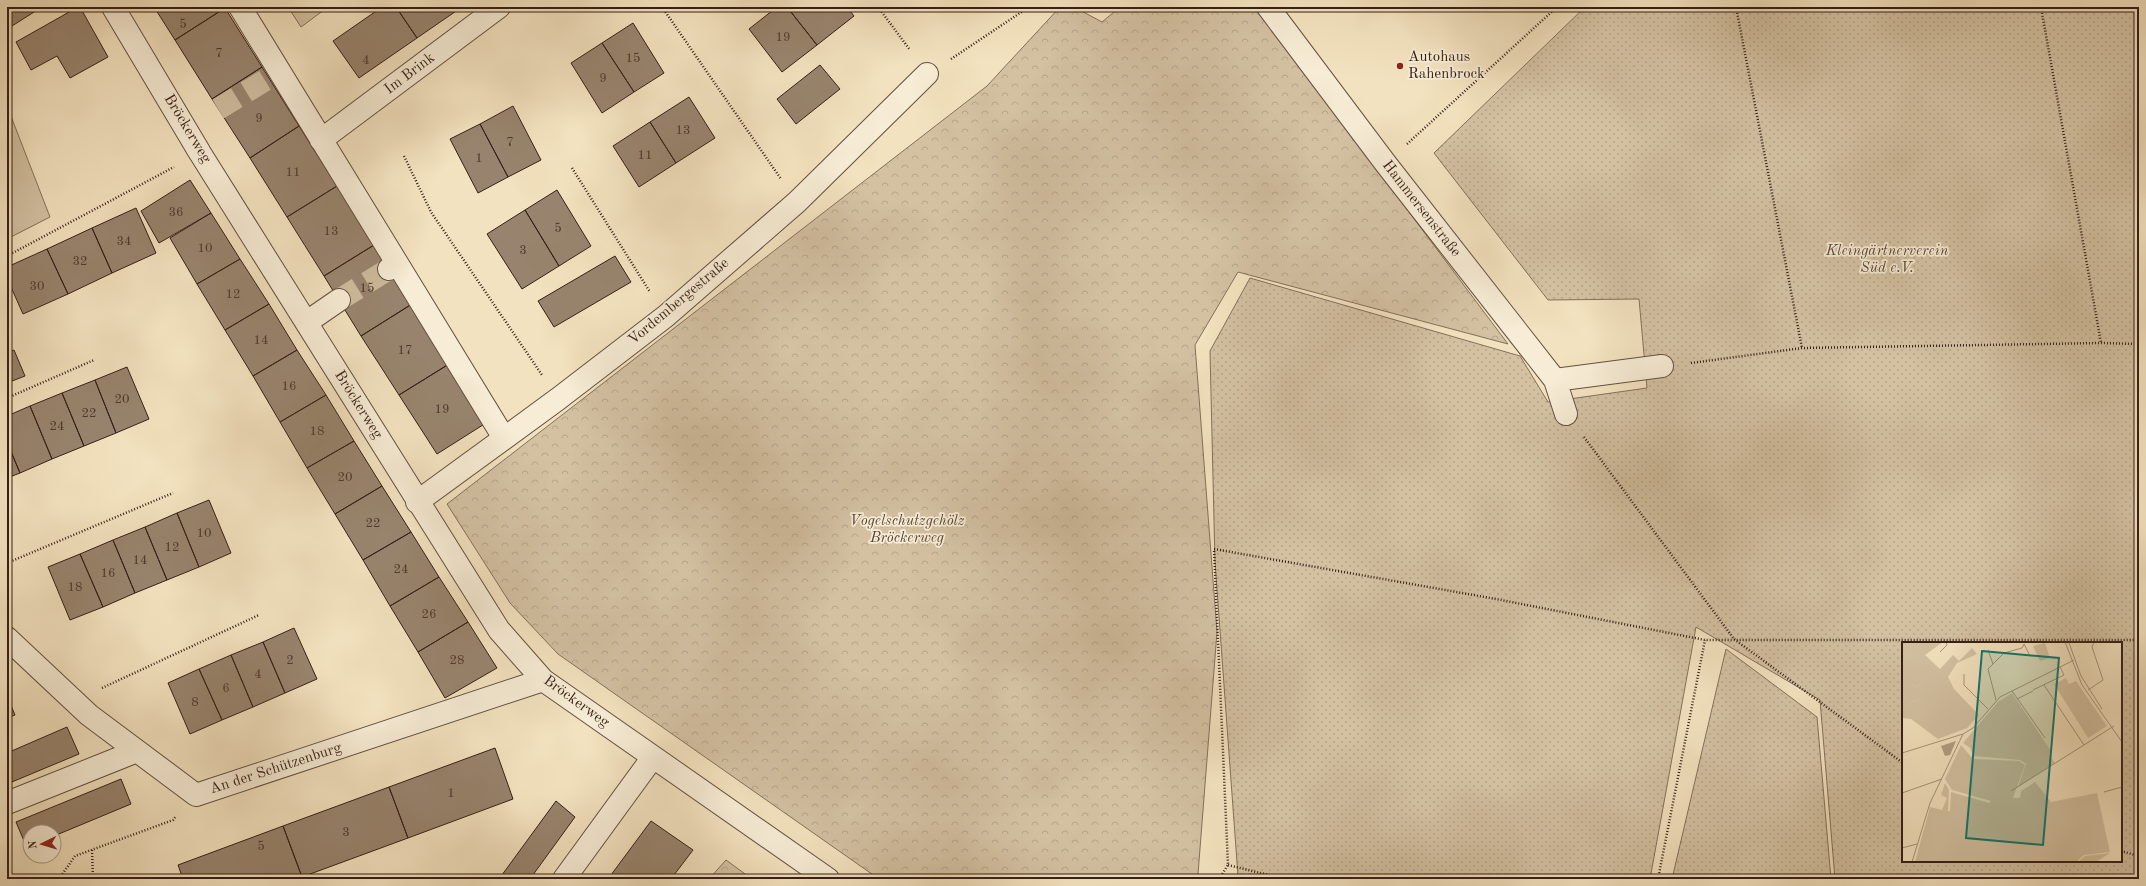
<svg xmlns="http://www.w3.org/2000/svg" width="2146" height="886" viewBox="0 0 2146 886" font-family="'Old Standard TT',serif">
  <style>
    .forest { fill: url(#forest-crowns); stroke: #84705c }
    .park { fill: #d3c1a2; stroke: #84705c }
    .garden { fill: url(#garden-dots); stroke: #84705c; fill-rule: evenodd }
    .building { fill: #98846e; stroke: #351f17 }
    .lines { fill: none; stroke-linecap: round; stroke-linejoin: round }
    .minor-tunnel { stroke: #cdbb9d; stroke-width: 22; stroke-dasharray: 22 11; stroke-linecap: butt }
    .minor-casing { stroke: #645041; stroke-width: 24 }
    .path { stroke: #351f17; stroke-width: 2.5; stroke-dasharray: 1 2; stroke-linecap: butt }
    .minor { stroke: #f7ecd5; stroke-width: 22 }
    .poi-dot { fill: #8f2418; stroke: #f7ecd5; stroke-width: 1.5 }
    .labels { text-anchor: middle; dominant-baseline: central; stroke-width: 3.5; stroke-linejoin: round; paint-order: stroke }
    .number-label { font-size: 13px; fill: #4e382d }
    .poi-label { font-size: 15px; fill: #351f17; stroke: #f7ecd5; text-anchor: start }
    .street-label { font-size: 15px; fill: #351f17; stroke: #f7ecd5 }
    .park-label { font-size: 15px; font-style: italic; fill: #5c483a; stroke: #f7ecd5 }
    .inset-road { fill: none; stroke: #a7947c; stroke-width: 1 }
    .view { fill: #0f766e; fill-opacity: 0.15; stroke: #0f766e; stroke-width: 2 }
    .inset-edge { fill: none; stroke: #351f17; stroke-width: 2 }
  </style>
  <defs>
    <pattern id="forest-crowns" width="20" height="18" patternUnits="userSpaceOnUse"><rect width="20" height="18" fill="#d3c1a2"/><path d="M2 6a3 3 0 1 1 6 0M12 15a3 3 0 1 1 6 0" fill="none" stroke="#b6a58b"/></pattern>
    <pattern id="garden-dots" width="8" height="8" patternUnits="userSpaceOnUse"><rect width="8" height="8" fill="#d3c1a2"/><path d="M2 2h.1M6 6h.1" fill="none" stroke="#b6a58b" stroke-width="1.8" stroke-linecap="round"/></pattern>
  </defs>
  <rect width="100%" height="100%" fill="#f3e2bf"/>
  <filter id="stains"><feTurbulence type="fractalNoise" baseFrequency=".005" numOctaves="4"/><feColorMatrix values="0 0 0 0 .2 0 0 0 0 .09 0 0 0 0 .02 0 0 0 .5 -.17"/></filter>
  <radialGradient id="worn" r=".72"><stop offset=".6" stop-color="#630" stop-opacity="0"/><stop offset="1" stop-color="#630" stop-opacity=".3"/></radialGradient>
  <path class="forest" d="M1060,7H1074L1102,22L1120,7H1255L1508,344L1238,272L1195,345L1217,632L1198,874L1189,879H879L558,654L510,603L447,504L987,86Z
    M726,860L752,879H709Z"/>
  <path class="park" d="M288,7H328L301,27Z
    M7,106L50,217L7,239Z"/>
  <path class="garden" d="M1585,7H2139V879H1835L1820,700L1696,627L1650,879H1235L1238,876L1215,562L1210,351L1250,278L1520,356L1548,402L1647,388L1639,299L1548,300L1434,153ZM1903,643H2121V861H1903Z
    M1726,649L1817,717L1831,879H1672Z"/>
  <path class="building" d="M7,7H42L12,26L7,18Z
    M78,7H80L108,57L70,78L57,56L31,70L16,42Z
    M154,7H224L225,8L175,40Z
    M382,7H396L417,38L359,78L333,41Z
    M396,7H462L417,38Z
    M737,7H746L741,11Z
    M777,7H787L817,45L782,72L749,29Z
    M787,7H847L854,16L817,45Z
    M225,8L262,67L212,99L175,40Z
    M633,23L664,73L634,92L602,43Z
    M602,43L634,92L602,113L571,63Z
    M820,65L840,89L796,124L777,99Z
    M262,67L299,126L250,158L212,99Z
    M689,97L715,138L676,163L650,122Z
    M513,106L541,160L508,177L480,124Z
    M650,122L676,163L639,187L613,146Z
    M480,124L508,177L478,193L450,139Z
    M299,126L337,186L287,217L250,158Z
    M190,180L211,213L159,243L141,211Z
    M337,186L374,245L324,276L287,217Z
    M557,190L591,246L559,266L525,210Z
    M136,208L156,253L112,273L92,228Z
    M525,210L559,266L522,289L487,234Z
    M211,213L240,259L197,284L170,238Z
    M92,228L112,273L68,294L47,249Z
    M374,245L412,304L361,336L324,276Z
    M47,249L68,294L23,314L7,278V267Z
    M615,256L631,282L554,327L538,301Z
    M240,259L269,304L225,330L197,284Z
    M269,304L297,350L253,376L225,330Z
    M412,304L449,364L399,395L361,336Z
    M14,350L25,376L7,383V353Z
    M297,350L326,395L280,422L253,376Z
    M449,364L486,423L437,454L399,395Z
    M127,367L149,419L116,433L95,380Z
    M95,380L116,433L84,446L62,393Z
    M62,393L84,446L52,459L30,406Z
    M326,395L354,441L307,468L280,422Z
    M30,406L52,459L20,473L7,442V416Z
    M354,441L382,486L335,514L307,468Z
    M7,442L20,473L7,478Z
    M382,486L411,532L363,560L335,514Z
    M209,500L231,553L199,567L177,513Z
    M177,513L199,567L167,580L145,527Z
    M145,527L167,580L135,593L113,540Z
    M411,532L439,577L390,606L363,560Z
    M113,540L135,593L103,607L80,554Z
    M80,554L103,607L70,620L48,567Z
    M439,577L468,622L418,652L390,606Z
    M468,622L497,668L445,698L418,652Z
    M294,628L317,679L285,693L263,642Z
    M263,642L285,693L253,707L231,655Z
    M231,655L253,707L222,720L199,669Z
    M199,669L222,720L190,734L168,683Z
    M7,696L15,715L7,718Z
    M67,727L79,754L7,784V753Z
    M495,748L513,799L408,838L389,787Z
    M121,779L131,804L54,836V832H30V846L27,848L16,822Z
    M389,787L408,838L302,877L283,826Z
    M556,801L575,817L530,879H499Z
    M651,821L693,850L671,879H608Z
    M283,826L302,877L297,879H183L178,865Z"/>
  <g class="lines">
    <path class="minor-tunnel" d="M218,109L269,78
      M339,300L389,269"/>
    <defs>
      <path id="minor" d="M113,7L200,153L499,630L543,680L828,879
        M240,7L397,263L389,269
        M1268,7L1386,164L1555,380L1566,414
        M321,140L499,7
        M397,263L504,438
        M307,322L339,300
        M1555,380L1662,366
        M417,502L558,399L666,316L797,202L927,74
        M7,638L89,715L196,795L543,680
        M7,803L137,751
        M564,879L653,757"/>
    </defs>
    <use href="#minor" class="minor-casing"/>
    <path class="path" d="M662,7L781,179
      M878,7L910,50
      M1736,7L1802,348
      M2041,7L2101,343
      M951,59L1029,7
      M1407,144L1557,7
      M404,156L431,212L542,375
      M572,168L650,292
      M7,256L174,167
      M1691,363L1802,348L2101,343L2139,344
      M7,398L94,360
      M1584,437L1734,639L1903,763
      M7,563L173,493
      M102,688L259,615
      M92,850L93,879
      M2121,851L2139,856
      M1228,865L1285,879
      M59,879L75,856L173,820L176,816
      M1219,879L1228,865L1214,549L1496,599L1705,640H2139
      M1658,879L1705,640"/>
    <use href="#minor" class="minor"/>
  </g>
  <circle class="poi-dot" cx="1400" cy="66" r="4"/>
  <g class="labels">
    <g class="number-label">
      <text x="183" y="24">5</text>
      <text x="783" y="37">19</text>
      <text x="219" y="53">7</text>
      <text x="633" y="58">15</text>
      <text x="366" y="60">4</text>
      <text x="603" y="78">9</text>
      <text x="259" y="118">9</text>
      <text x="683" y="130">13</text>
      <text x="510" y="142">7</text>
      <text x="645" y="155">11</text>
      <text x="479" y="158">1</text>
      <text x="293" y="172">11</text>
      <text x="176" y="212">36</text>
      <text x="558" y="228">5</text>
      <text x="331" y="231">13</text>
      <text x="124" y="241">34</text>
      <text x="205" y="248">10</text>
      <text x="523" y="250">3</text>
      <text x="80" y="261">32</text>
      <text x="37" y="286">30</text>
      <text x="367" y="288">15</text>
      <text x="233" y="294">12</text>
      <text x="261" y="340">14</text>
      <text x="405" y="350">17</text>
      <text x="289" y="386">16</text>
      <text x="122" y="399">20</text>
      <text x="442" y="409">19</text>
      <text x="89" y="413">22</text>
      <text x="57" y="426">24</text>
      <text x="317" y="431">18</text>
      <text x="345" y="477">20</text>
      <text x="373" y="523">22</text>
      <text x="204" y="533">10</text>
      <text x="172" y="547">12</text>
      <text x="140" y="560">14</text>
      <text x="401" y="569">24</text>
      <text x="108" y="573">16</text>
      <text x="75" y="587">18</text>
      <text x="429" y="614">26</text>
      <text x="290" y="660">2</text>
      <text x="457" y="660">28</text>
      <text x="258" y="674">4</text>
      <text x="226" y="688">6</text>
      <text x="195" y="702">8</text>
      <text x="451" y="793">1</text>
      <text x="346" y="832">3</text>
      <text x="261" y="846">5</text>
    </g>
    <g class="poi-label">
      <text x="1408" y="57">Autohaus<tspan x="1408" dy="17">Rahenbrock</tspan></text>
    </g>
    <g class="street-label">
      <text transform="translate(410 74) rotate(-37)">Im Brink</text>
      <text transform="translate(187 129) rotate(59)">Bröckerweg</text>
      <text transform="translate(1421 209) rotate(52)">Hammersenstraße</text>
      <text transform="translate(679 302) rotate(-40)">Vordembergestraße</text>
      <text transform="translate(358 405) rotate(58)">Bröckerweg</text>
      <text transform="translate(576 702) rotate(36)">Bröckerweg</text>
      <text transform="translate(276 769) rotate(-18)">An der Schützenburg</text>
    </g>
    <g class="park-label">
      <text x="1887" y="251">Kleingärtnerverein<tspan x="1887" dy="17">Süd e.V.</tspan></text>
      <text x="907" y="521">Vogelschutzgehölz<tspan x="907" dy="17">Bröckerweg</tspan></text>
    </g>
  </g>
  <g transform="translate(1902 642)">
    <rect width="220" height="220" fill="#f3e2bf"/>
    <path d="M0,0H41L23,13L38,27L51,13L57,19L70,6L75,12L55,21L46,35L52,47L77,73L65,86L36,97L9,77L0,76V65L10,64L9,60L18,57L19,39L18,42L13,45L8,39L4,42L0,53ZM110,51L149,109L147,112L153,121L116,145L124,122L118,118L72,114L68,106L61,101L96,60ZM208,211L194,220H176L183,214Z" fill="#d3c1a2"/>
    <path d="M143,1L148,16L138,19L131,4ZM164,36L167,42L174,39L205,84L186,96L152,42ZM7,37L13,45L18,42L19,38L25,47L18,57L9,60L11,65H0V49Z" fill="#d3c1a2"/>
    <path d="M59,103L71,117L117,119L123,123L111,156H118L119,149L133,140L149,160L195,151L208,210L182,213L174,220H13L28,165L44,169L40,168L45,156L39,153L43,141L47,148L46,169H48L49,150L87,161L89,159L50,148L43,137Z" fill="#d3c1a2"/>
    <path d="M54,99L48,113L43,114L39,104Z" fill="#b2a086"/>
    <path class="inset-road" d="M163,0L180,43L220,100M167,1L179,34L200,67M86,8L91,22M38,10L45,3L44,0M62,32V43L86,67M142,43L182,103M131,48L162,33L158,25M186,48L201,38L190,5L192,0M110,49L143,96M115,57L131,49M94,58L86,27L102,11L120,6L122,2L128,14M0,111L61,92L71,86L98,55L172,18M109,149L212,84M202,150L220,145M0,151L40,137M0,206L15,202M10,220L28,161L61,92"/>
    <path class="view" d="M80,9L157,16L141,203L64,196Z"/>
    <rect width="220" height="220" class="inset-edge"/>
  </g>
  <rect width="2146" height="886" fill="none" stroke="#f3e2bf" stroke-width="24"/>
  <rect x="8" y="8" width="2130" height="870" fill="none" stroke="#351f17" stroke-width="2"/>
  <rect x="12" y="12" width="2122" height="862" fill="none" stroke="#351f17"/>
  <g transform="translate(42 844) rotate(265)"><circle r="19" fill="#f7ecd5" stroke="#a99a89"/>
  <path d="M0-3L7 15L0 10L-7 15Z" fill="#8f2418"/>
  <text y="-6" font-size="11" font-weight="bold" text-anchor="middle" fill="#351f17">N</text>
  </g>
  <rect width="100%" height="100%" filter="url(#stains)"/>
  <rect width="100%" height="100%" fill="url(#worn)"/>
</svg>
